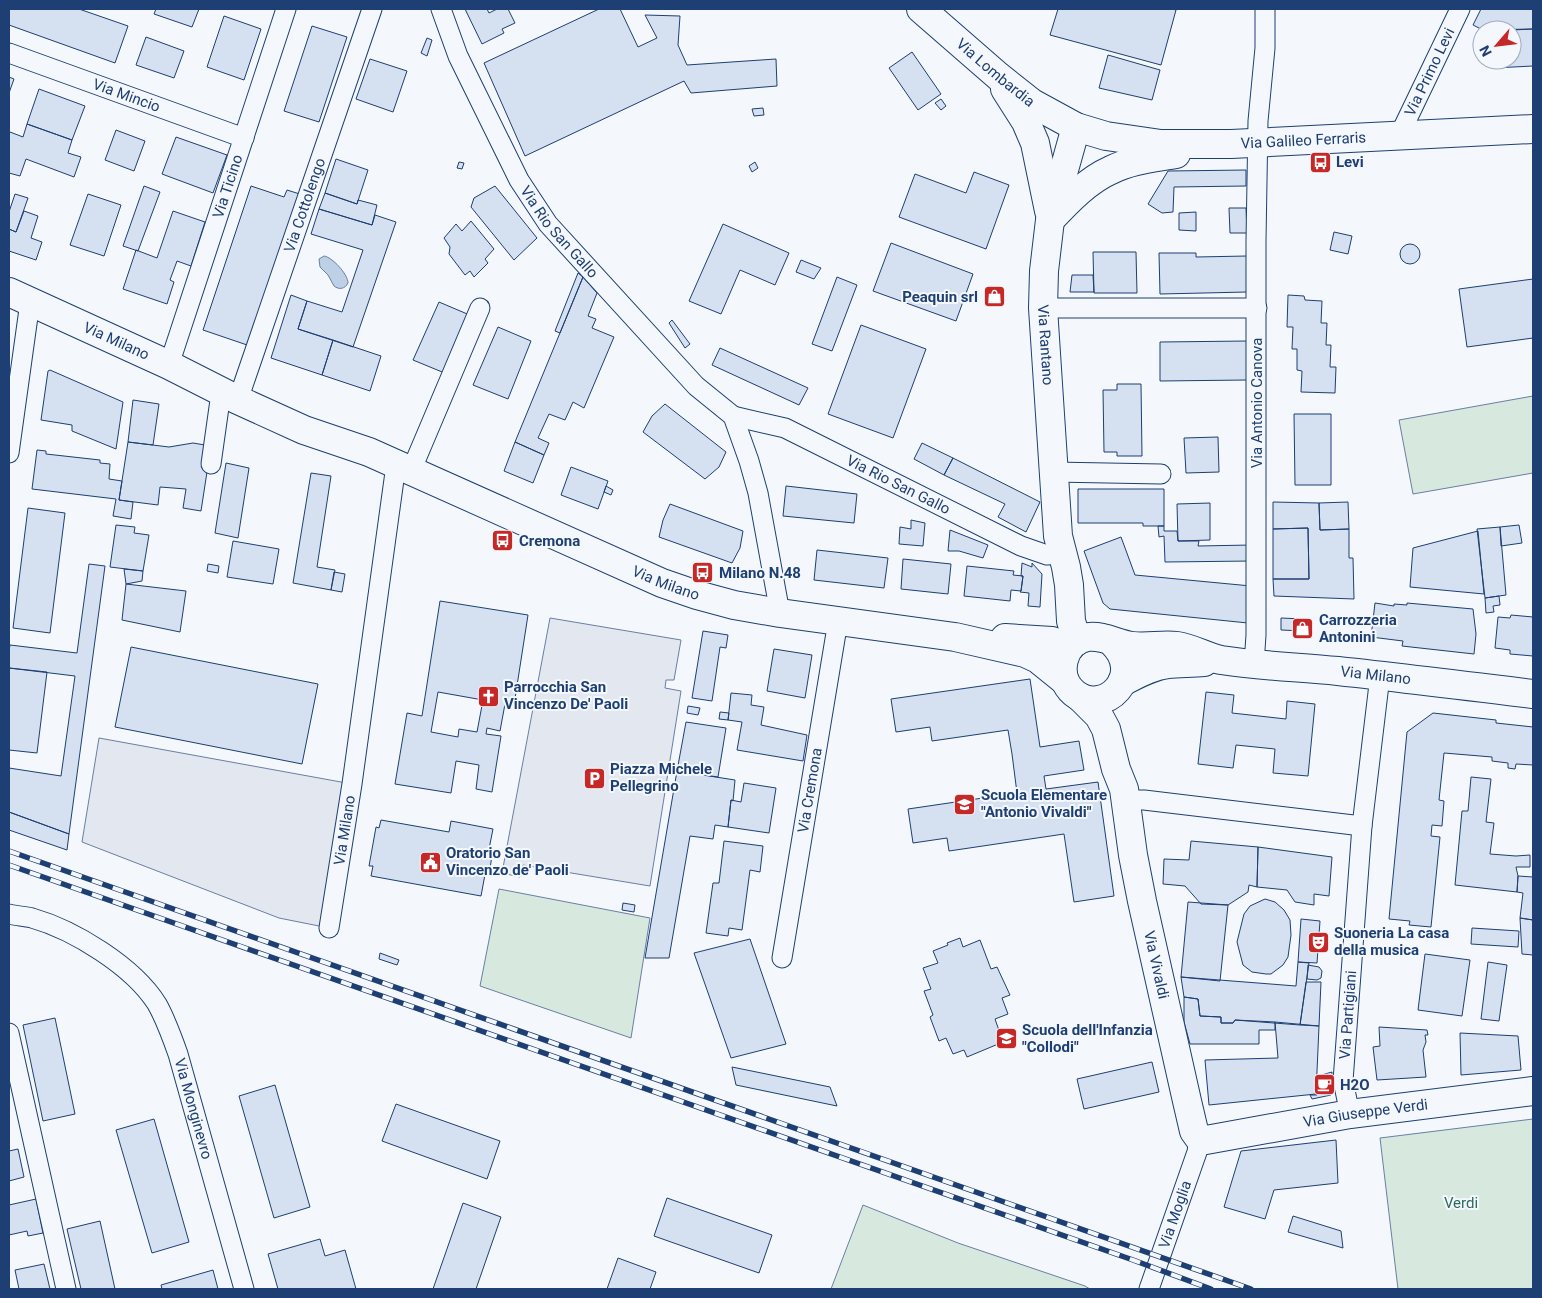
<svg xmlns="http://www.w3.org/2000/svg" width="1542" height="1298" viewBox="0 0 1542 1298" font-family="Roboto,sans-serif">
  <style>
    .green { fill: #d7e8df; stroke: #687fa3 }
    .parking { fill: #e3e8f0; stroke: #687fa3 }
    .water { fill: #bed0e5; stroke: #687fa3 }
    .building { fill: #d5e0f0; stroke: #1d3f73; fill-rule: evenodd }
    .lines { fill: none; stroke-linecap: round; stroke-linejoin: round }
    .street-casing { stroke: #1d3f73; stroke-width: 21 }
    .secondary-casing { stroke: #1d3f73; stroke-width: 30 }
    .street { stroke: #f4f7fb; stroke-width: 19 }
    .secondary { stroke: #f4f7fb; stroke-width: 28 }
    .rail-casing { stroke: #1d3f73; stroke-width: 5.5 }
    .rail { stroke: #f4f7fb; stroke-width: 4; stroke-dasharray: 11; stroke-linecap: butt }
    .labels { text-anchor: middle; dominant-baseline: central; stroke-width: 4; stroke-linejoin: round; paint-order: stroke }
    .street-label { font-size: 15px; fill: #1d3f73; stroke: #f4f7fb }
    .poi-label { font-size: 15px; font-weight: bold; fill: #1d3f73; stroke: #f4f7fb; text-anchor: start }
    .park-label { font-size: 15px; fill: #2c6c60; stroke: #f4f7fb }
  </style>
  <rect width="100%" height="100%" fill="#f4f7fb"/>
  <path class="green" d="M1533,396V473L1413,494L1399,420Z
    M499,889L650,918L631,1038L480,986Z
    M1533,1119V1289H1398L1380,1138Z
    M863,1205L958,1243L1085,1286L1090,1289H831Z"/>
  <path class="parking" d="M550,618L681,640L674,680H666L665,688L681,691L650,886L523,865L520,877L502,873Z
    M99,738L352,784L329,928L279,918L82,842Z"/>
  <path class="water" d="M324,256C332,257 348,274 348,283C345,289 339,290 334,286L328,275L320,267L319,259Z"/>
  <path class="building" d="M9,9H79L128,26L115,63L9,25Z
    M156,9H199L192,27L154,14Z
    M465,9H487L489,13L497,9H508L515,23L502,29L504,33L482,44Z
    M599,9H620L638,47L657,38L645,15L680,16L678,45L687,65L776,59L777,86L691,93L684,81L525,156L484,63Z
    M1058,9H1172L1176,10L1161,65L1050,35Z
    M1481,9H1533V29L1483,30L1473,25Z
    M224,16L261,29L244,80L207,67Z
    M312,26L347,37L319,122L284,111Z
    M1533,29V66L1494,68V60H1512V30Z
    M146,37L184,51L174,78L136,65Z
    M427,38L432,40L427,56L421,53Z
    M912,52L941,94L918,110L889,68Z
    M1108,55L1160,70L1152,100L1099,88Z
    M370,59L407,71L393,112L356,99Z
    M9,77L14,79L9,93Z
    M39,89L85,106L72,140L27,124Z
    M941,99L946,106L941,110L935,103Z
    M763,108L764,115L754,116L752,109Z
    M27,124L72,140L68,153L81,157L74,177L26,159L20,176L9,173V134L10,132L23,137Z
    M116,130L145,141L134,171L105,160Z
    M176,137L227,155L213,193L162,174Z
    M336,159L368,170L357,204L325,193Z
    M459,162L464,163L462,169L457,168Z
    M755,162L758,168L752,172L749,166Z
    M1246,170V186L1174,187L1173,212L1162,213L1148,204L1168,171Z
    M974,172L1009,185L986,249L899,217L915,174L966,193Z
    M144,186L160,192L138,251L123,246Z
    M251,186L284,197L287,190L303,195L253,347L203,330Z
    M495,186L537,238L514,260L471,207L474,198Z
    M325,193L357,204L358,200L377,205L372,225L319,209Z
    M15,194L28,198L16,232L9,229V212Z
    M88,194L121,205L104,256L70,245Z
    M1229,208H1246L1247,233H1230Z
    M319,209L372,225L375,215L396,222L353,347L298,329L307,301L342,312L363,250L311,234Z
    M24,211L38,216L31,238L42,242L36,260L9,251V229L16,232Z
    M173,211L205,222L191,266L177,261L170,280L174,282L167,304L123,289L136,250L157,258Z
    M1196,212V231L1179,230V213Z
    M471,221L494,249L485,259L488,263L474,277L470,271L465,275L449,254L450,247L444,238L456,224L462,231Z
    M723,224L789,253L775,285L740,270L721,314L689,301Z
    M1334,232L1352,236L1348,254L1330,250Z
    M891,243L973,274L956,321L873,291Z
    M1400 254a10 10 0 1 1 20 0a10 10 0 1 1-20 0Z
    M1093,252H1136L1137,293H1094Z
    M1159,253H1196V257L1247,256V292L1160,294Z
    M801,260L821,268L814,279L796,272Z
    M578,273L583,277L560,333L555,331Z
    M1072,275H1093L1094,292H1070Z
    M583,277L597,293L588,316L596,319L592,328L614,337L584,408L573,402L565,420L549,414L538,438L549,443L544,455L515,442Z
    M837,277L857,285L832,351L812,344Z
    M1533,279V338L1467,347L1459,289Z
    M291,295L307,301L298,329L333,340L322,375L271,358Z
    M1288,295L1304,296L1305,300L1322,301L1321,323H1327L1326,345H1331L1330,367H1336L1335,393L1301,392L1302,371L1297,370V349H1292L1293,327H1287Z
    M439,302L472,316L447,374L413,360Z
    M672,320L690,344L685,348L669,323Z
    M861,325L926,349L893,438L828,414Z
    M498,327L531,341L508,399L473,385Z
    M333,340L381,356L370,391L322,375Z
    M1247,341V380L1160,381V342Z
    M720,348L808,388L799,405L712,365Z
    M50,370L123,402L116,449L72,431V425L41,420L48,371Z
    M1117,384H1141L1142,456H1117V452H1104L1103,390H1117Z
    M133,400L159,404L153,445L128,442Z
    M665,404L726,452L719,467L705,479L643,432L652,416Z
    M1294,414H1331V485H1295Z
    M1218,437L1219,472L1186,473L1184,438Z
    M128,442L169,447L193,443L211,446L201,511L183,508L186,489L160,487L158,505L119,500Z
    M515,442L544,455L533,483L504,471Z
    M922,443L953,458L944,475L914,459Z
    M37,450L46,451V454L100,460V463L110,464L109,479L122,481L119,500L133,502L131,519L113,516L116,499L32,489Z
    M953,458L1040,502L1026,532L998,517L1005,504L944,475Z
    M226,463L249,468L238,538L215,533Z
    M571,467L608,481L598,509L561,495Z
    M311,473L331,476L317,567L335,570L331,590L293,583Z
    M606,486L613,490L611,495L604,492Z
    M786,486L857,494L854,523L783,516Z
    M1078,489H1164V526H1143V523H1078Z
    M1273,502L1319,503L1320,530L1349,529V558H1353L1354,599L1274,596L1273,579H1309L1308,528L1273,529Z
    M1348,502L1349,529L1320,530L1319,503Z
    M1210,503V540L1178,541L1177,504Z
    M670,504L743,531L740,548L732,563L659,537L663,520Z
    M28,508L65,513L50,633L13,628Z
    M911,520L925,523L923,546L899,544L900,527L911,529Z
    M116,525L135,527L134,533L149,535L143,571L110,567Z
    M1519,525L1522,543L1501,546L1500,527Z
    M1158,526H1164V531H1177L1178,541H1199L1198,546L1251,545V561L1165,562L1164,536L1159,537Z
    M1500,527L1506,595L1485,598L1477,529Z
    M1308,528L1309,579H1273V529Z
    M950,530L988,545L983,558L959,551H948Z
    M1478,531L1484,594L1410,587L1413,548Z
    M1121,537L1135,575L1251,586L1248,623L1110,609L1103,603L1084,551Z
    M233,541L279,549L273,584L227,577Z
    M817,550L888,558L884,588L814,580Z
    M903,559L951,564L948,594L901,589Z
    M1022,563L1032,567V563L1042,574L1040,607L1028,606L1029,593L1020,592L1021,591L1023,576H1021Z
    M89,564L105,566L69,834L9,812V768L61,776L75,676L9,668V651L10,645L77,653Z
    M208,564L219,566L218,573L207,571Z
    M967,566L1014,571L1013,575L1023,576L1021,591L1011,590L1010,601L964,596Z
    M124,569L143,571L142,581L126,584Z
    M334,572L345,574L342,592L331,590Z
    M126,584L186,591L180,632L122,620Z
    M1499,596L1500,605L1493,606L1494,612L1486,613L1485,598Z
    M440,601L528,615L514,705L505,704L500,731L487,728L486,734L501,736L492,792L476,789L479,765L456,761L451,793L395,784L407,713L422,716ZM438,692L483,700L477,732L459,729L458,737L431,732Z
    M1375,603L1394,606V604L1407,605V603L1473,609L1476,634L1474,654L1402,646L1403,641L1371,637Z
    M1511,615L1533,617V656L1510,654V650L1495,648L1498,617L1510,618Z
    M1281,618L1304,619V631L1281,630Z
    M703,631L728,635L726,648L720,647L712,701L692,698Z
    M131,647L318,684L302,764L115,727Z
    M774,649L812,655L805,698L767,691Z
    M9,668L47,672L37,753L9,750Z
    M1030,679L1040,747L1079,741L1084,770L1044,776L1046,789L1098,782L1114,896L1074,902L1064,834L949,851L947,838L913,843L908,809L1017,793L1012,754L1008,730L932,741L930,727L896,732L891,699Z
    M1206,692L1234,695L1232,713L1286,719L1287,701L1315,704L1308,776L1273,773L1275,749L1236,745L1233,768L1198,764Z
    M731,693L752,695L751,705L764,707L761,725L807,735L803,761L737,750L742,722L728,720Z
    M688,706L700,708L698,715L687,713Z
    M720,712L729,713L728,720L719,719Z
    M1433,713L1496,720V723L1533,727V765L1516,764L1515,769L1508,768V763L1492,761V757L1444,753L1439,800L1444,801L1442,826L1432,825L1431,836L1440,837L1431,927L1409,925L1410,921L1389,919L1407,732Z
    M686,722L726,728L718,777L677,771Z
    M677,771L735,780L733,801L731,800L728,827L715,825L713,839L690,836L669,958H645Z
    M1471,777L1491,779L1486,822L1494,823L1490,854L1516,856L1530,855V867H1516L1518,876L1517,892L1455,885L1462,811H1468Z
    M744,783L776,788L769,833L728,827L731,800L741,802Z
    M9,812L69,834L67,850L9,830Z
    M381,820L449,832L451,821L493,829L488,854L492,855L490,869H486L481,896L371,876L373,866H369L376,827L379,828Z
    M724,841L763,846L760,872L750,870L742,930L729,928L728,936L706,933L713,883H719Z
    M1191,841L1258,847L1257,887L1249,885L1248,892L1228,905L1201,904L1185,886L1163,884L1164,859L1189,860Z
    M1258,847L1332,857L1329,896L1314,894V905L1295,902L1287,890L1257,887Z
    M1518,876L1533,877V920L1520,918L1523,893L1517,892Z
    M1265,899L1275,902L1284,910L1290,920L1291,935L1288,957L1283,965L1271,974H1266L1252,972L1243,965L1237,942L1244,914L1250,906Z
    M1188,902L1228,905L1220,981L1181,977Z
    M623,903L635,905L634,912L622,910Z
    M1520,918L1533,920V955L1522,954Z
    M1301,919L1320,921L1317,963L1298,962Z
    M1472,928L1519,931L1518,947L1471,944Z
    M960,938L963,947L980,940L991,969L997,967L1010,995L1002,998L1008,1014L995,1019L1003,1042L967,1057L964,1050L953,1054L946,1038L939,1041L930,1017L933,1015L924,991L931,989L923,968L938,963L933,951L948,945L947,943Z
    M750,939L786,1044L731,1058L694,953Z
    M380,953L399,960L397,965L379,959Z
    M1425,954L1470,960L1462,1016L1418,1010Z
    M1298,962L1309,963L1300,1025L1235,1020L1233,1023H1221V1017L1200,1016L1198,999L1184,997L1181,977L1296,986Z
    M1488,962L1507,965L1499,1021L1481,1019Z
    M1308,965L1319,967L1322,971L1321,978L1317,980L1307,979Z
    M1306,982H1321L1319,1026L1300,1025Z
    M1184,997L1198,999L1200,1016L1221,1017V1023H1233L1235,1020L1275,1022V1030H1259V1044H1190L1184,1022Z
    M55,1018L75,1114L43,1121L23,1025Z
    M1275,1022L1319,1026L1316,1094L1209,1105L1205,1060L1278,1058Z
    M1379,1027L1427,1030L1428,1035H1425L1426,1042L1423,1050L1426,1077L1377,1080L1373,1047L1380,1046Z
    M1460,1033L1518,1036L1521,1070L1461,1075Z
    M1152,1062L1159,1092L1084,1109L1077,1079Z
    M732,1067L830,1087L837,1106L736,1085Z
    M1332,1072L1331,1095L1312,1099L1310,1095H1317L1318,1076Z
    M275,1085L310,1207L274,1218L239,1096Z
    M396,1104L500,1141L487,1179L382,1141Z
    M154,1119L189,1242L152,1253L116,1130Z
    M1336,1140L1338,1183L1274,1190L1265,1219L1224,1207L1241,1151Z
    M18,1149L24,1177L9,1181V1151Z
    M667,1198L772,1235L759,1273L654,1236Z
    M36,1199L43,1233L28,1236L27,1231L9,1235V1205Z
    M463,1203L501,1217L476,1289H433Z
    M1293,1216L1341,1231L1343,1248L1288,1232Z
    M100,1221L115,1289H81L67,1229Z
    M320,1239L325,1256L345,1250L356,1289H278L268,1254Z
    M618,1258L656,1272L650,1289H607Z
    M44,1264L50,1289H19L15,1270Z
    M213,1270L218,1289H162L161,1285Z"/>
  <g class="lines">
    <defs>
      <g id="street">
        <path id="s1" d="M441,9L458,56L519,180L548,224L696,386L733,416L749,461L758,493L780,613"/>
        <path id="s2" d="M9,53L244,138"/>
        <path id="s3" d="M1399,136L1460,9"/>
        <path d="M1043,308H1257"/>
        <path id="s4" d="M169,365L286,9"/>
        <path id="s5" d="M238,400L372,9"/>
        <path id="s6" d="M733,416L785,428L1021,546L1047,555L1062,553"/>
        <path d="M9,453L30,302"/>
        <path d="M211,464L221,393"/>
        <path d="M411,471L480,308"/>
        <path d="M1053,472L1161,474"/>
        <path d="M1254,664L1256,635V241L1258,121L1265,48V9"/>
        <path d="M1125,800H1144L1362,826"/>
        <path id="s7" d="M9,914C16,916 24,916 32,918C74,930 133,966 157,1004C166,1020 172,1037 178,1054L244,1289"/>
        <path id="s8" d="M329,928L352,784L396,465"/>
        <path id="s9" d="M782,958L838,621"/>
        <path d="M9,1033L66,1289"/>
        <path id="s10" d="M1350,1114L1343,1081L1362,826L1380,676"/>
        <path id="s11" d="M1149,1289L1197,1152L1199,1138"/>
      </g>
      <g id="secondary">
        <path id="s12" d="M921,9L998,76L1032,103L1076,127L1106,136L1161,144H1231L1533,129"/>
        <path d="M1005,89L1026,122L1035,143L1049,211"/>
        <path id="s13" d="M1076,127L1050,220L1044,271L1043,308L1058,536L1066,567L1069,585L1071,621L1077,641"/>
        <path d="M1051,219C1068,201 1088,180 1111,170C1131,160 1154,158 1176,154"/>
        <path id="s14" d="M9,292L169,365L238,400L304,430L369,452L662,583L697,595L734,605L780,613L955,637L1025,653L1038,659L1064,680"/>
        <path d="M1005,638L1052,641L1070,647"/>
        <path id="s15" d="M1112,642C1147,675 1104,718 1074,693C1054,676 1062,641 1088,637C1103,635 1117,644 1132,646C1148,648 1162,644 1177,646C1192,648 1206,657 1221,660C1259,666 1299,667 1338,671C1403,678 1468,686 1533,694"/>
        <path d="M1122,682C1136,675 1151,666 1168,664C1180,663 1192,663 1204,662"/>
        <path id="s16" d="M1081,698L1099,716L1106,729L1116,769L1124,789L1133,855L1142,901L1187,1101L1194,1131L1199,1138L1206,1140L1350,1114L1533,1091"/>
      </g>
    </defs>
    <use href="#street" class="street-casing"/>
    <use href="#secondary" class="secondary-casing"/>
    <use href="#street" class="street"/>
    <use href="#secondary" class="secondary"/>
    <defs>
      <path id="rail" d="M9,851L1251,1289
        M9,865L1133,1260L1211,1289"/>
    </defs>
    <use href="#rail" class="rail-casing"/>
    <use href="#rail" class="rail"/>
  </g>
  <defs>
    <symbol id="bus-square" viewBox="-11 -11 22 22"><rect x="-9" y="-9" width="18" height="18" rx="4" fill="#c62828" stroke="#f4f7fb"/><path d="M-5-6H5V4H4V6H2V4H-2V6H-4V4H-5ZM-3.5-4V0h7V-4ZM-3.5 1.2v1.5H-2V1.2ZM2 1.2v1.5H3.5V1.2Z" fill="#fff"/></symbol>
    <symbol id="shop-square" viewBox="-11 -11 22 22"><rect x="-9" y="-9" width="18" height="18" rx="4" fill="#c62828" stroke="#f4f7fb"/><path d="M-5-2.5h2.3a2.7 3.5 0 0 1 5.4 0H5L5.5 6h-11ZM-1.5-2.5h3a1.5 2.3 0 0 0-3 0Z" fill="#fff"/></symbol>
    <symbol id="church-square" viewBox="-11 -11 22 22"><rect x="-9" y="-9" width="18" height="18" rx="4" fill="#c62828" stroke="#f4f7fb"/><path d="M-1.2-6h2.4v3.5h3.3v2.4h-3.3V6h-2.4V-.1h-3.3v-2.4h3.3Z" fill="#fff"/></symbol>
    <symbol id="parking-square" viewBox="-11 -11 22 22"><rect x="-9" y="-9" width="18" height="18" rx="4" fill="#c62828" stroke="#f4f7fb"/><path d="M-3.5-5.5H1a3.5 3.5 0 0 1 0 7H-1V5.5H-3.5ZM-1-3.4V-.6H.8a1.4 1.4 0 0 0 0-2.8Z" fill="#fff"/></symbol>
    <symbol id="school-square" viewBox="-11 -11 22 22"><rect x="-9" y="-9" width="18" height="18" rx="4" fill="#c62828" stroke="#f4f7fb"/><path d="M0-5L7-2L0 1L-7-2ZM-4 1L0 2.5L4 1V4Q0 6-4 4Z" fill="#fff"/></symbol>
    <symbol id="civic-square" viewBox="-11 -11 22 22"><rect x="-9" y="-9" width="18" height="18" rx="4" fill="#c62828" stroke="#f4f7fb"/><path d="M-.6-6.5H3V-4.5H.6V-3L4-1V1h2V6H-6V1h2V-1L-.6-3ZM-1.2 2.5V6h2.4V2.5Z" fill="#fff"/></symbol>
    <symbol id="theatre-square" viewBox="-11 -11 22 22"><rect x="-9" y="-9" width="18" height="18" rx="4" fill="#c62828" stroke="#f4f7fb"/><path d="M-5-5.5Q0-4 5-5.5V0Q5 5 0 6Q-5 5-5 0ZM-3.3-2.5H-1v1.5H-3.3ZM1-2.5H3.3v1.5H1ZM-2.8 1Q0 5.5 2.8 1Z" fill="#fff"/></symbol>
    <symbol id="cafe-square" viewBox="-11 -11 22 22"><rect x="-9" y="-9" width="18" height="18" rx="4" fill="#c62828" stroke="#f4f7fb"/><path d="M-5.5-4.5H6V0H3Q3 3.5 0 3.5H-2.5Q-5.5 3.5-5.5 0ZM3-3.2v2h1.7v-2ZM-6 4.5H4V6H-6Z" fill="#fff"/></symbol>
  </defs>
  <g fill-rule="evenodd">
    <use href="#bus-square" x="1308" y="150" width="25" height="25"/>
    <use href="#shop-square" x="982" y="284" width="25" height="25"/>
    <use href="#bus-square" x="490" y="528" width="25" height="25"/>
    <use href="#bus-square" x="690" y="560" width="25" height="25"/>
    <use href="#shop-square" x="1290" y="616" width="25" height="25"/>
    <use href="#church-square" x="476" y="684" width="25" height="25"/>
    <use href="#parking-square" x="582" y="766" width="25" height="25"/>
    <use href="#school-square" x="952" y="792" width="25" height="25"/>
    <use href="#civic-square" x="418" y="850" width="25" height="25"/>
    <use href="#theatre-square" x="1306" y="930" width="25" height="25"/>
    <use href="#school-square" x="994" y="1026" width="25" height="25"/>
    <use href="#cafe-square" x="1312" y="1072" width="25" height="25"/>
  </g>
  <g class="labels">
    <g class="street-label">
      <text stroke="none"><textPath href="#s12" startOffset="98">Via Lombardia</textPath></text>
      <text stroke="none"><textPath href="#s3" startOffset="71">Via Primo Levi</textPath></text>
      <text stroke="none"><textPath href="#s2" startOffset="125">Via Mincio</textPath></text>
      <text stroke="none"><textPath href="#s12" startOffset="425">Via Galileo Ferraris</textPath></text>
      <text stroke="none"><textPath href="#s4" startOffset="188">Via Ticino</textPath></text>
      <text stroke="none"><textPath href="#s5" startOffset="206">Via Cottolengo</textPath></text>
      <text stroke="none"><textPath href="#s1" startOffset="254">Via Rio San Gallo</textPath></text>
      <text stroke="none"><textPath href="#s14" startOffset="118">Via Milano</textPath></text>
      <text stroke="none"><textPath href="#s13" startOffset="222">Via Rantano</textPath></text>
      <text transform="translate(1257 403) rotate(-90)">Via Antonio Canova</text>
      <text stroke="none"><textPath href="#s6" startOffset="180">Via Rio San Gallo</textPath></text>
      <text stroke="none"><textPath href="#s14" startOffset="719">Via Milano</textPath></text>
      <text stroke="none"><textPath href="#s15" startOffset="465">Via Milano</textPath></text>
      <text stroke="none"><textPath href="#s9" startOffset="170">Via Cremona</textPath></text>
      <text stroke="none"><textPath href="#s8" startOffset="99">Via Milano</textPath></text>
      <text stroke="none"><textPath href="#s16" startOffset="282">Via Vivaldi</textPath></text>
      <text stroke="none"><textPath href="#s10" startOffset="100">Via Partigiani</textPath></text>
      <text stroke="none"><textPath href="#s7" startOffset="289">Via Monginevro</textPath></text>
      <text stroke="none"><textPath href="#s16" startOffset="630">Via Giuseppe Verdi</textPath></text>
      <text stroke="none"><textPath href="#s11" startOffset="79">Via Moglia</textPath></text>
    </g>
    <g class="poi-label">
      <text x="1336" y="162">Levi</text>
      <text x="978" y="297" text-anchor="end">Peaquin srl</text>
      <text x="519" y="541">Cremona</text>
      <text x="719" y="573">Milano N.48</text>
      <text x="1319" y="620">Carrozzeria<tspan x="1319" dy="17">Antonini</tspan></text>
      <text x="504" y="687">Parrocchia San<tspan x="504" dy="17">Vincenzo De' Paoli</tspan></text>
      <text x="610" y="769">Piazza Michele<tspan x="610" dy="17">Pellegrino</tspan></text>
      <text x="981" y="795">Scuola Elementare<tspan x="981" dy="17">"Antonio Vivaldi"</tspan></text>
      <text x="446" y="853">Oratorio San<tspan x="446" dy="17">Vincenzo de' Paoli</tspan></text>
      <text x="1334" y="933">Suoneria La casa<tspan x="1334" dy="17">della musica</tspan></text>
      <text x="1022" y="1030">Scuola dell'Infanzia<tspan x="1022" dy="17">"Collodi"</tspan></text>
      <text x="1340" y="1085">H2O</text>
    </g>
    <g class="park-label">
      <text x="1461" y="1203">Verdi</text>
    </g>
  </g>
  <rect width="1542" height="1298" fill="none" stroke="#1d3f73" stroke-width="20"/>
  <g transform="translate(1497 45) rotate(242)"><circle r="24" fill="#f4f7fb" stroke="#9eadc5"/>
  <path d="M0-4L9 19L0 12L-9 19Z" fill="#c62828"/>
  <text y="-8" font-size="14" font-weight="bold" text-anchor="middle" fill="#1d3f73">N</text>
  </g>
</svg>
